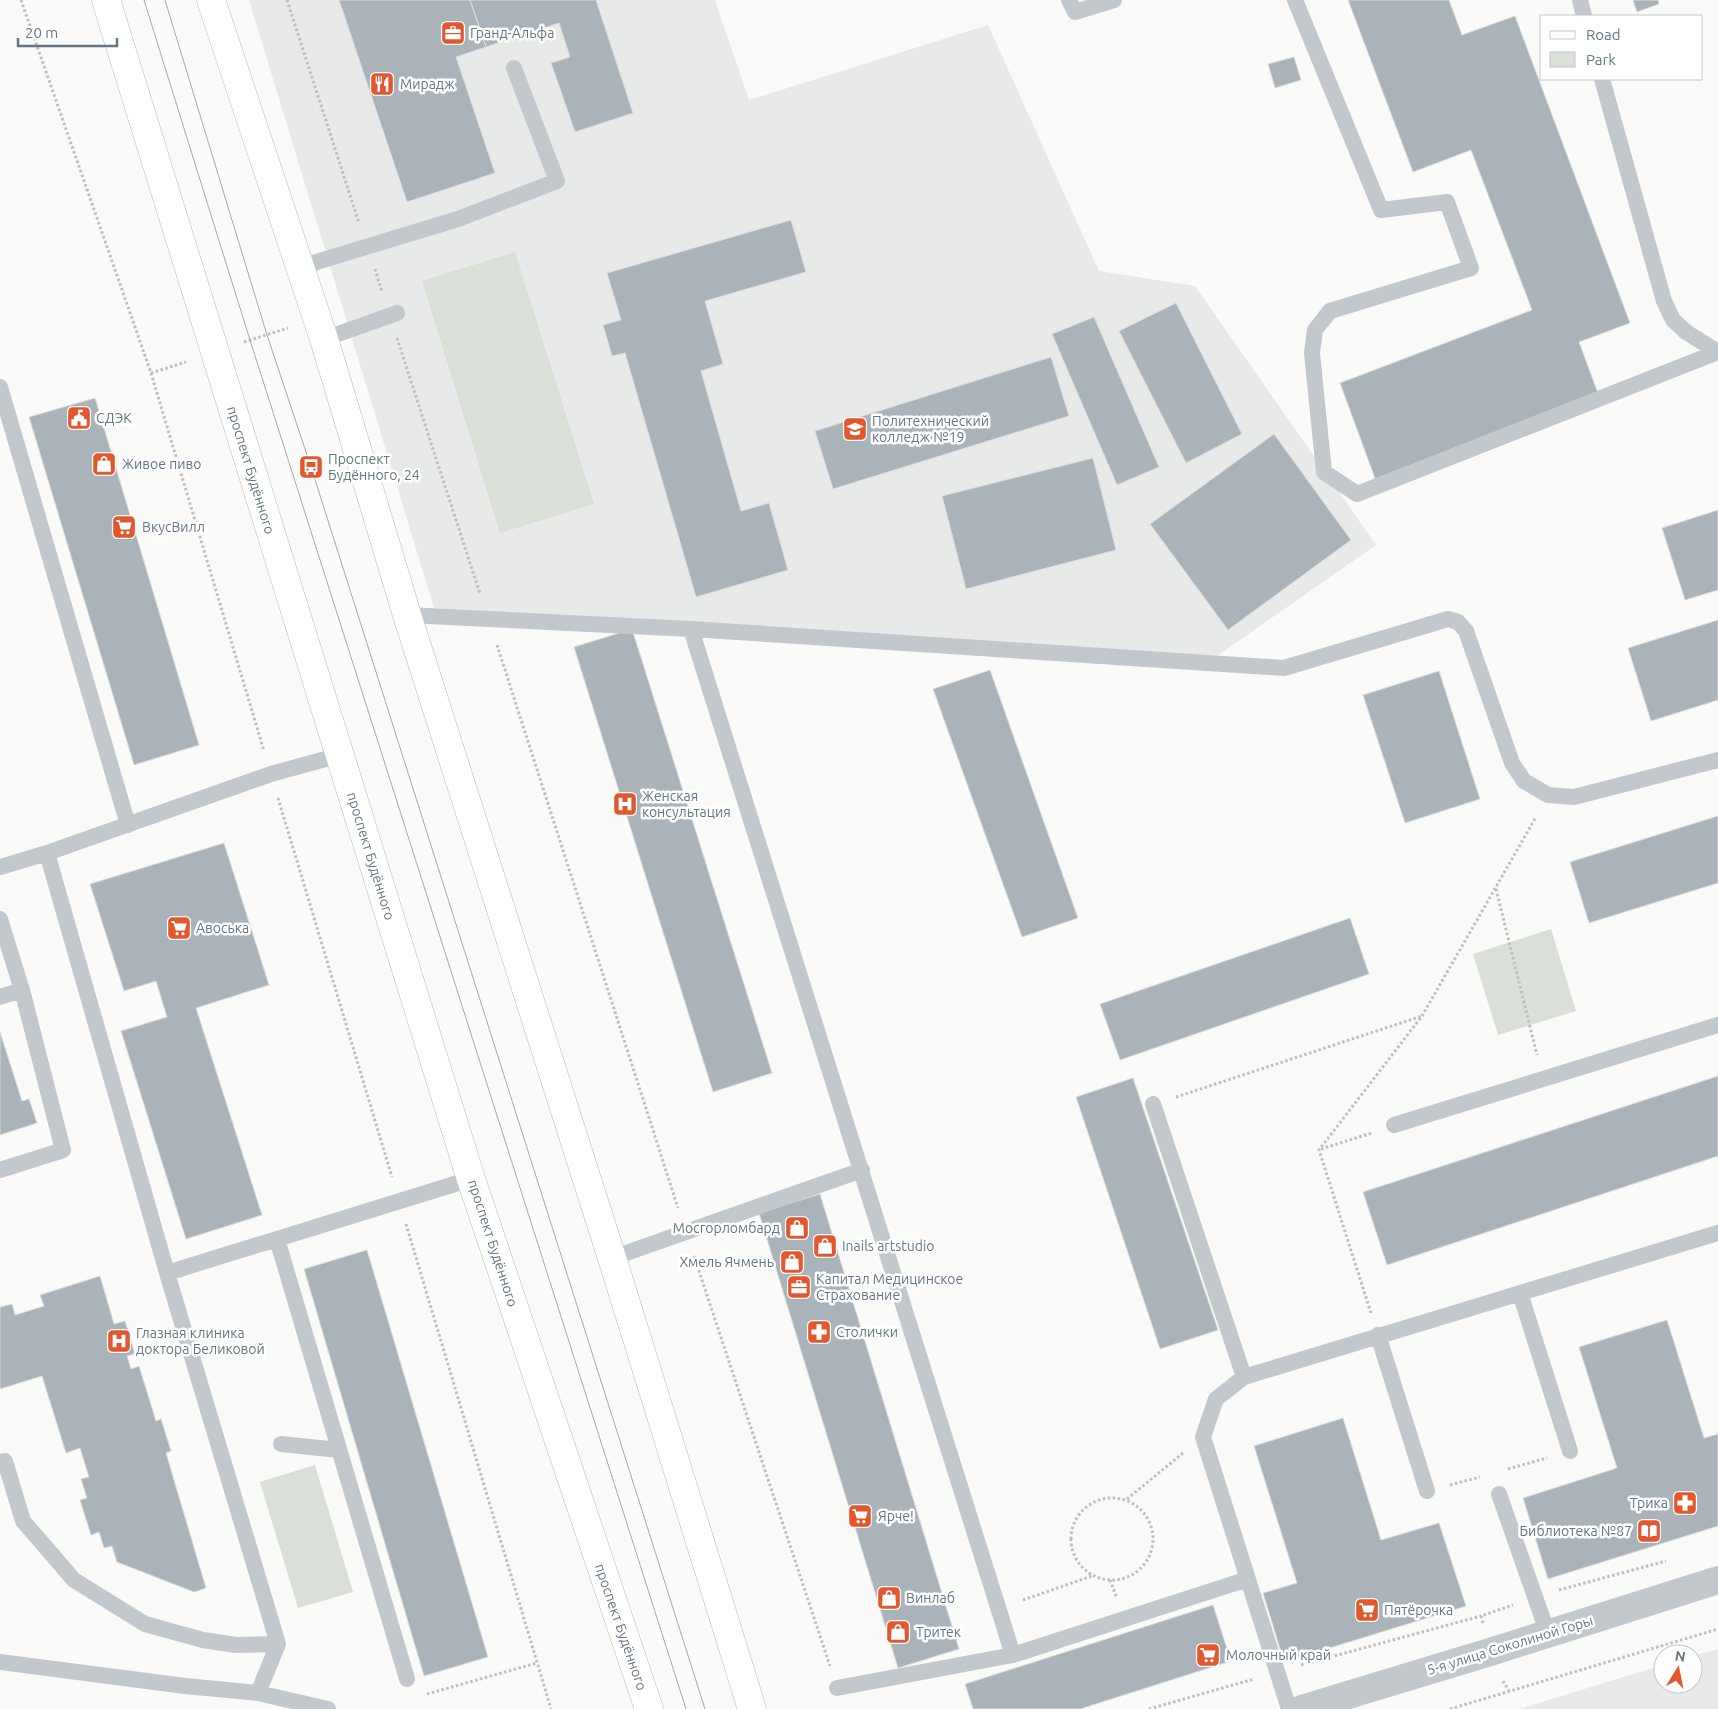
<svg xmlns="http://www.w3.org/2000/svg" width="1718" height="1709" viewBox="0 0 1718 1709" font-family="Ubuntu,sans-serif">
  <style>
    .built { fill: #e8e9e9 }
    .green { fill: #dadfd7 }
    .building { fill: #aab3b9; stroke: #dcdcda }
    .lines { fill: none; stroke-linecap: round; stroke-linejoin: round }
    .secondary-casing { stroke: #b3babf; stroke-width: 29 }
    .path { stroke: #bbbfc2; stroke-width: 3; stroke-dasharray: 2.5 2.5; stroke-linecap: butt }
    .lane { stroke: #c3c8cc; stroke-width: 16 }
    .street { stroke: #c3c8cc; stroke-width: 28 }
    .secondary { stroke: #fff; stroke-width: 28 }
    .tram { stroke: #a2aab0; stroke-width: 1 }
    .labels { text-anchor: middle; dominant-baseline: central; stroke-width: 5; stroke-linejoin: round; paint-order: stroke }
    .poi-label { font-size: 14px; fill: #657683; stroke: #fff; text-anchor: start }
    .street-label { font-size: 14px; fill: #657683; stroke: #fff }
  </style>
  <rect width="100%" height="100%" fill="#fafaf8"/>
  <path class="built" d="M249,0H715L749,100L988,25L1099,271L1195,286L1376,545L1217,656L434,608Z
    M1718,1649V1709H1519L1663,1665V1684H1693V1656Z"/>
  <path class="green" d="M515,252L594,504L500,533L422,281Z
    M1551,929L1576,1011L1498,1035L1473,954Z
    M315,1465L353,1592L298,1608L260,1482Z"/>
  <path class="building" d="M339,0H470L486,47L456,57L495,173L407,202Z
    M470,0H596L633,113L575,132L551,63L570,57L559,23L486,47Z
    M1348,0H1449L1462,35L1515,16L1630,323L1579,342L1599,396L1376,481L1340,383L1532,310L1471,150L1413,172Z
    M1633,0H1658L1659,4L1637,12Z
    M1294,57L1301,80L1275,88L1268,64Z
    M791,220L806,272L705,301L723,364L701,371L741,511L769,503L788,570L696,597L625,353L612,356L603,325L621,320L607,273Z
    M1176,303L1242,434L1186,463L1119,331Z
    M1094,317L1159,467L1117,485L1052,334Z
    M1051,357L1069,416L833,489L815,431Z
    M95,398L199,745L134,765L29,417Z
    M1274,434L1351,540L1228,630L1150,524Z
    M1093,458L1116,550L966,589L942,496Z
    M1718,510V590L1685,600L1662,528Z
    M1718,620V700L1651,721L1628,648Z
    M632,629L772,1073L713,1092L574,647Z
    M990,670L1078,918L1022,937L933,689Z
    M1439,671L1480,799L1405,823L1363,695Z
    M1718,816V883L1589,923L1570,862Z
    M224,843L269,985L196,1008L262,1215L186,1239L121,1031L167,1017L156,981L124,991L90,884Z
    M1350,918L1369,974L1120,1060L1100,1004Z
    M0,1032L22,1101L29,1099L37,1123L0,1135Z
    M1718,1076V1156L1387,1265L1363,1192Z
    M1133,1078L1218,1330L1160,1349L1076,1097Z
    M820,1194L959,1649L898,1668L759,1213Z
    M367,1250L488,1657L424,1676L304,1269Z
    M100,1276L114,1324L125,1321L135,1354L127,1356L131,1369L139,1366L156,1421L161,1419L171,1451L166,1453L206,1588L194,1592L117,1562L112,1546L104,1548L99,1532L91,1535L80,1500L87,1498L81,1479L89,1477L80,1448L66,1453L42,1376L0,1389V1307L12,1304L15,1315L44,1306L40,1295Z
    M1667,1320L1704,1438L1718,1434V1526L1548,1579L1523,1498L1617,1468L1579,1347Z
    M1343,1418L1381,1540L1439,1523L1466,1606L1284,1662L1263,1593L1297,1583L1254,1446Z
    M1213,1605L1231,1661L1080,1709H973L965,1684Z"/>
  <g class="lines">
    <defs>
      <path id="secondary" d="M106,0L471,1179L649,1709
        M211,0L324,339L407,615L612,1258L752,1709"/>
    </defs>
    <use href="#secondary" class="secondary-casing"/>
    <path class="path" d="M21,0L151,373L264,751
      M287,0L359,223
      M375,269L382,292
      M397,338L480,594
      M244,342L288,328
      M151,373L186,362
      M497,645L678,1208
      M278,798L392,1177
      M1496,889L1537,1055
      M1176,1097L1422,1016
      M1321,1149L1372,1133
      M406,1224L551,1709
      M694,1256L830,1666
      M1371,1313L1319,1150L1422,1016L1536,817
      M1508,1469L1547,1458
      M1450,1485L1480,1477
      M1071 1539a41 41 0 1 1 82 0a41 41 0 1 1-82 0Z
      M1127,1499L1183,1453
      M1110,1580L1116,1596
      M1559,1590L1666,1561
      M1023,1600L1092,1576
      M1483,1623L1481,1616L1513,1605
      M1301,1665L1481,1616
      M1503,1681L1509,1691
      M427,1694L537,1663
      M1149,1709L1254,1679
      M1450,1709L1718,1629"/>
    <path class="lane" d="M1069,0L1075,12L1114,0
      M1295,0L1381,210L1447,202L1471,268L1330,311L1315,330L1312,353L1324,472L1357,494L1718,352
      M1580,0L1584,16
      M1602,79L1664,301L1673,320L1686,332L1718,352
      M300,267L458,219L557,181L514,68
      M324,339L397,313
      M0,387L128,825
      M407,615L691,629L1284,668L1448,619L1458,622L1466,631L1512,763L1524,781L1548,795L1574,797L1718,760
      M691,629L1013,1655
      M47,853L167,1273L278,1644L258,1693
      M0,867L47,853L271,774L340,755
      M0,919L22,990L63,1150L0,1170
      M0,997L22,990
      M1153,1104L1244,1377
      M1394,1125L1718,1025
      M277,1239L407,1679
      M612,1258L862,1170
      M167,1273L471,1179
      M1520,1293L1570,1451
      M1378,1335L1427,1491
      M281,1444L339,1450
      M0,1462L5,1461L23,1521L74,1580L145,1624L203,1640L236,1645L278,1644
      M1499,1494L1548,1634
      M0,1662L185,1686L258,1693L328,1709
      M837,1688L1013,1655L1248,1579
      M1289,1709L1203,1437L1216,1399L1244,1377L1718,1233"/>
    <path class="street" d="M1302,1709L1490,1652L1718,1580"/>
    <use href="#secondary" class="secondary"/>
    <path class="tram" d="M144,0L250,340L686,1709
      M165,0L267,335L311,467L705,1709"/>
  </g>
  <defs>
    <symbol id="office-square" viewBox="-11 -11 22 22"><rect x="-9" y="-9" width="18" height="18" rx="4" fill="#e4572e" stroke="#fff"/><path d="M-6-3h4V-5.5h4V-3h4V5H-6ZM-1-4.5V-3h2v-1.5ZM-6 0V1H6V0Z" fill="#fff"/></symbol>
    <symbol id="restaurant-square" viewBox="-11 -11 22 22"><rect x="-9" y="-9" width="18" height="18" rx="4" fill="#e4572e" stroke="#fff"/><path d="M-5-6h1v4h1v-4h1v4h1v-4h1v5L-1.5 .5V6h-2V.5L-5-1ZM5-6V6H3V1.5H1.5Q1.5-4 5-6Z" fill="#fff"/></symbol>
    <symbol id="civic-square" viewBox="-11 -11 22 22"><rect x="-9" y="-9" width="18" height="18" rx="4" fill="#e4572e" stroke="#fff"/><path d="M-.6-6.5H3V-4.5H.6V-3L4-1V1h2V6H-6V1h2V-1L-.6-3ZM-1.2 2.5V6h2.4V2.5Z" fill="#fff"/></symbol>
    <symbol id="university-square" viewBox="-11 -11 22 22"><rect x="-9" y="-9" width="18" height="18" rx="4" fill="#e4572e" stroke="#fff"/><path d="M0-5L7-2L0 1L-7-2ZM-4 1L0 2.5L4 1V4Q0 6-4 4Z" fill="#fff"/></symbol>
    <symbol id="shop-square" viewBox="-11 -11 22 22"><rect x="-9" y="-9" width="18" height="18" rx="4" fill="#e4572e" stroke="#fff"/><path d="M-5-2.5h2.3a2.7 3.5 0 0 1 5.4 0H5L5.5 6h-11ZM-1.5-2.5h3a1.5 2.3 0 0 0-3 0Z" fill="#fff"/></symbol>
    <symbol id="bus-square" viewBox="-11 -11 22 22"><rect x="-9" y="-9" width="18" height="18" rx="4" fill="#e4572e" stroke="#fff"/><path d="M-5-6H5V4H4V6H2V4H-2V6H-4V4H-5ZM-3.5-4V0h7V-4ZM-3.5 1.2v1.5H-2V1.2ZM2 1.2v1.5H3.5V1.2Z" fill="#fff"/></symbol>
    <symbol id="supermarket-square" viewBox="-11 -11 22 22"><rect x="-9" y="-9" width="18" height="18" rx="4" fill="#e4572e" stroke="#fff"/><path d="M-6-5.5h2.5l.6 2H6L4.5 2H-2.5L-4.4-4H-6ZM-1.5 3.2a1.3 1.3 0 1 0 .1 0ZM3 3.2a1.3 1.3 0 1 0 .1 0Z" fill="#fff"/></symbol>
    <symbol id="hospital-square" viewBox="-11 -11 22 22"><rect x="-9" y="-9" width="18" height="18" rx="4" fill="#e4572e" stroke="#fff"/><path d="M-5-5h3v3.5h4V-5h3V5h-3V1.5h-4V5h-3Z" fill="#fff"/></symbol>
    <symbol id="pharmacy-square" viewBox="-11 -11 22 22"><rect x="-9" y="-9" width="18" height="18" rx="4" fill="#e4572e" stroke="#fff"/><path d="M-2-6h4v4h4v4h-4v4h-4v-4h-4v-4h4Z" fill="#fff"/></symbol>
    <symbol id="library-square" viewBox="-11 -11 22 22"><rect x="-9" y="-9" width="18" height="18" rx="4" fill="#e4572e" stroke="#fff"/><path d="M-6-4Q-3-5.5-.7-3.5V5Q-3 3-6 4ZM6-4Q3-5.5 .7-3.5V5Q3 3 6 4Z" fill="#fff"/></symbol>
  </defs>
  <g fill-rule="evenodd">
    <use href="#office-square" x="439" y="19" width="28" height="28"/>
    <use href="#restaurant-square" x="368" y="70" width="28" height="28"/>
    <use href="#civic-square" x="65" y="404" width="28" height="28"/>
    <use href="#university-square" x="841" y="415" width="28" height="28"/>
    <use href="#shop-square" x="90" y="450" width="28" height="28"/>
    <use href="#bus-square" x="297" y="453" width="28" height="28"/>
    <use href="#supermarket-square" x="110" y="513" width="28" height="28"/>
    <use href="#hospital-square" x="611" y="790" width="28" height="28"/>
    <use href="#supermarket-square" x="165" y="914" width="28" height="28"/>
    <use href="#shop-square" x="783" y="1214" width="28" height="28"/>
    <use href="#shop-square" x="811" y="1232" width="28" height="28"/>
    <use href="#shop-square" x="778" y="1248" width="28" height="28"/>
    <use href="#office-square" x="785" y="1273" width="28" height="28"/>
    <use href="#pharmacy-square" x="805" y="1318" width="28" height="28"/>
    <use href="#hospital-square" x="105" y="1327" width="28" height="28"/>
    <use href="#pharmacy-square" x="1671" y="1489" width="28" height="28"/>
    <use href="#supermarket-square" x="846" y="1502" width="28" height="28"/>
    <use href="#library-square" x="1635" y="1517" width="28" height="28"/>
    <use href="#shop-square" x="875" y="1584" width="28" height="28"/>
    <use href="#supermarket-square" x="1353" y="1596" width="28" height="28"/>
    <use href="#shop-square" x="884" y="1618" width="28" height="28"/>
    <use href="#supermarket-square" x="1194" y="1641" width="28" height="28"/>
  </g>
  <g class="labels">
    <g class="poi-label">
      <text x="470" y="33">Гранд-Альфа</text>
      <text x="400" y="84">Мирадж</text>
      <text x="96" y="418">СДЭК</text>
      <text x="872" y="421">Политехнический<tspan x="872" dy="16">колледж №19</tspan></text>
      <text x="328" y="459">Проспект<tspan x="328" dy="16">Будённого, 24</tspan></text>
      <text x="122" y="464">Живое пиво</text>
      <text x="142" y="527">ВкусВилл</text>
      <text x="642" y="796">Женская<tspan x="642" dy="16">консультация</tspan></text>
      <text x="196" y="928">Авоська</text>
      <text x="780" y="1228" text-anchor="end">Мосгорломбард</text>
      <text x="842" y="1246">Inails artstudio</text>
      <text x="774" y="1262" text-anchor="end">Хмель Ячмень</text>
      <text x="816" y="1279">Капитал Медицинское<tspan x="816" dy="16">Страхование</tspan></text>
      <text x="836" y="1332">Столички</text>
      <text x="136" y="1333">Глазная клиника<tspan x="136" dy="16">доктора Беликовой</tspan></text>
      <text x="1668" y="1503" text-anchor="end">Трика</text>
      <text x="878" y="1516">Ярче!</text>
      <text x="1632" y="1531" text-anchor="end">Библиотека №87</text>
      <text x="906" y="1598">Винлаб</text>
      <text x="1384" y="1610">Пятёрочка</text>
      <text x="916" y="1632">Тритек</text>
      <text x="1226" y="1655">Молочный край</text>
    </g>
    <g class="street-label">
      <text transform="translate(251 470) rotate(73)">проспект Будённого</text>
      <text transform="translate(371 856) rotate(73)">проспект Будённого</text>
      <text transform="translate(493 1243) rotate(72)">проспект Будённого</text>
      <text transform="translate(621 1627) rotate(71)">проспект Будённого</text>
      <text transform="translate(1510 1645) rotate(-17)">5-я улица Соколиной Горы</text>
    </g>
  </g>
  <rect x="1540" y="15" width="162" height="65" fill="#ffffff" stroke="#c1c8cd"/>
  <rect x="1550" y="31" width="25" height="8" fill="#ffffff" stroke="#c1c8cd"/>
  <text x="1586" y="40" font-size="15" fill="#657683">Road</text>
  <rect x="1550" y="52" width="25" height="15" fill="#dadfd7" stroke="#c1c8cd"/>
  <text x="1586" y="65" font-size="15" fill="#657683">Park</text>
  <g transform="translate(1678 1669) rotate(10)"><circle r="24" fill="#ffffff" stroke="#c1c8cd"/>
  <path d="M0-4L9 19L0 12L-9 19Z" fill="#e4572e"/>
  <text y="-8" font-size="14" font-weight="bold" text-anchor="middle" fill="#657683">N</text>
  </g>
  <path d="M18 38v8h99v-8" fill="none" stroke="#657683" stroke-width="2.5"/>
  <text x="25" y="38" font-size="15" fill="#657683" stroke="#ffffff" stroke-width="4" paint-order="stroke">20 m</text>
</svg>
